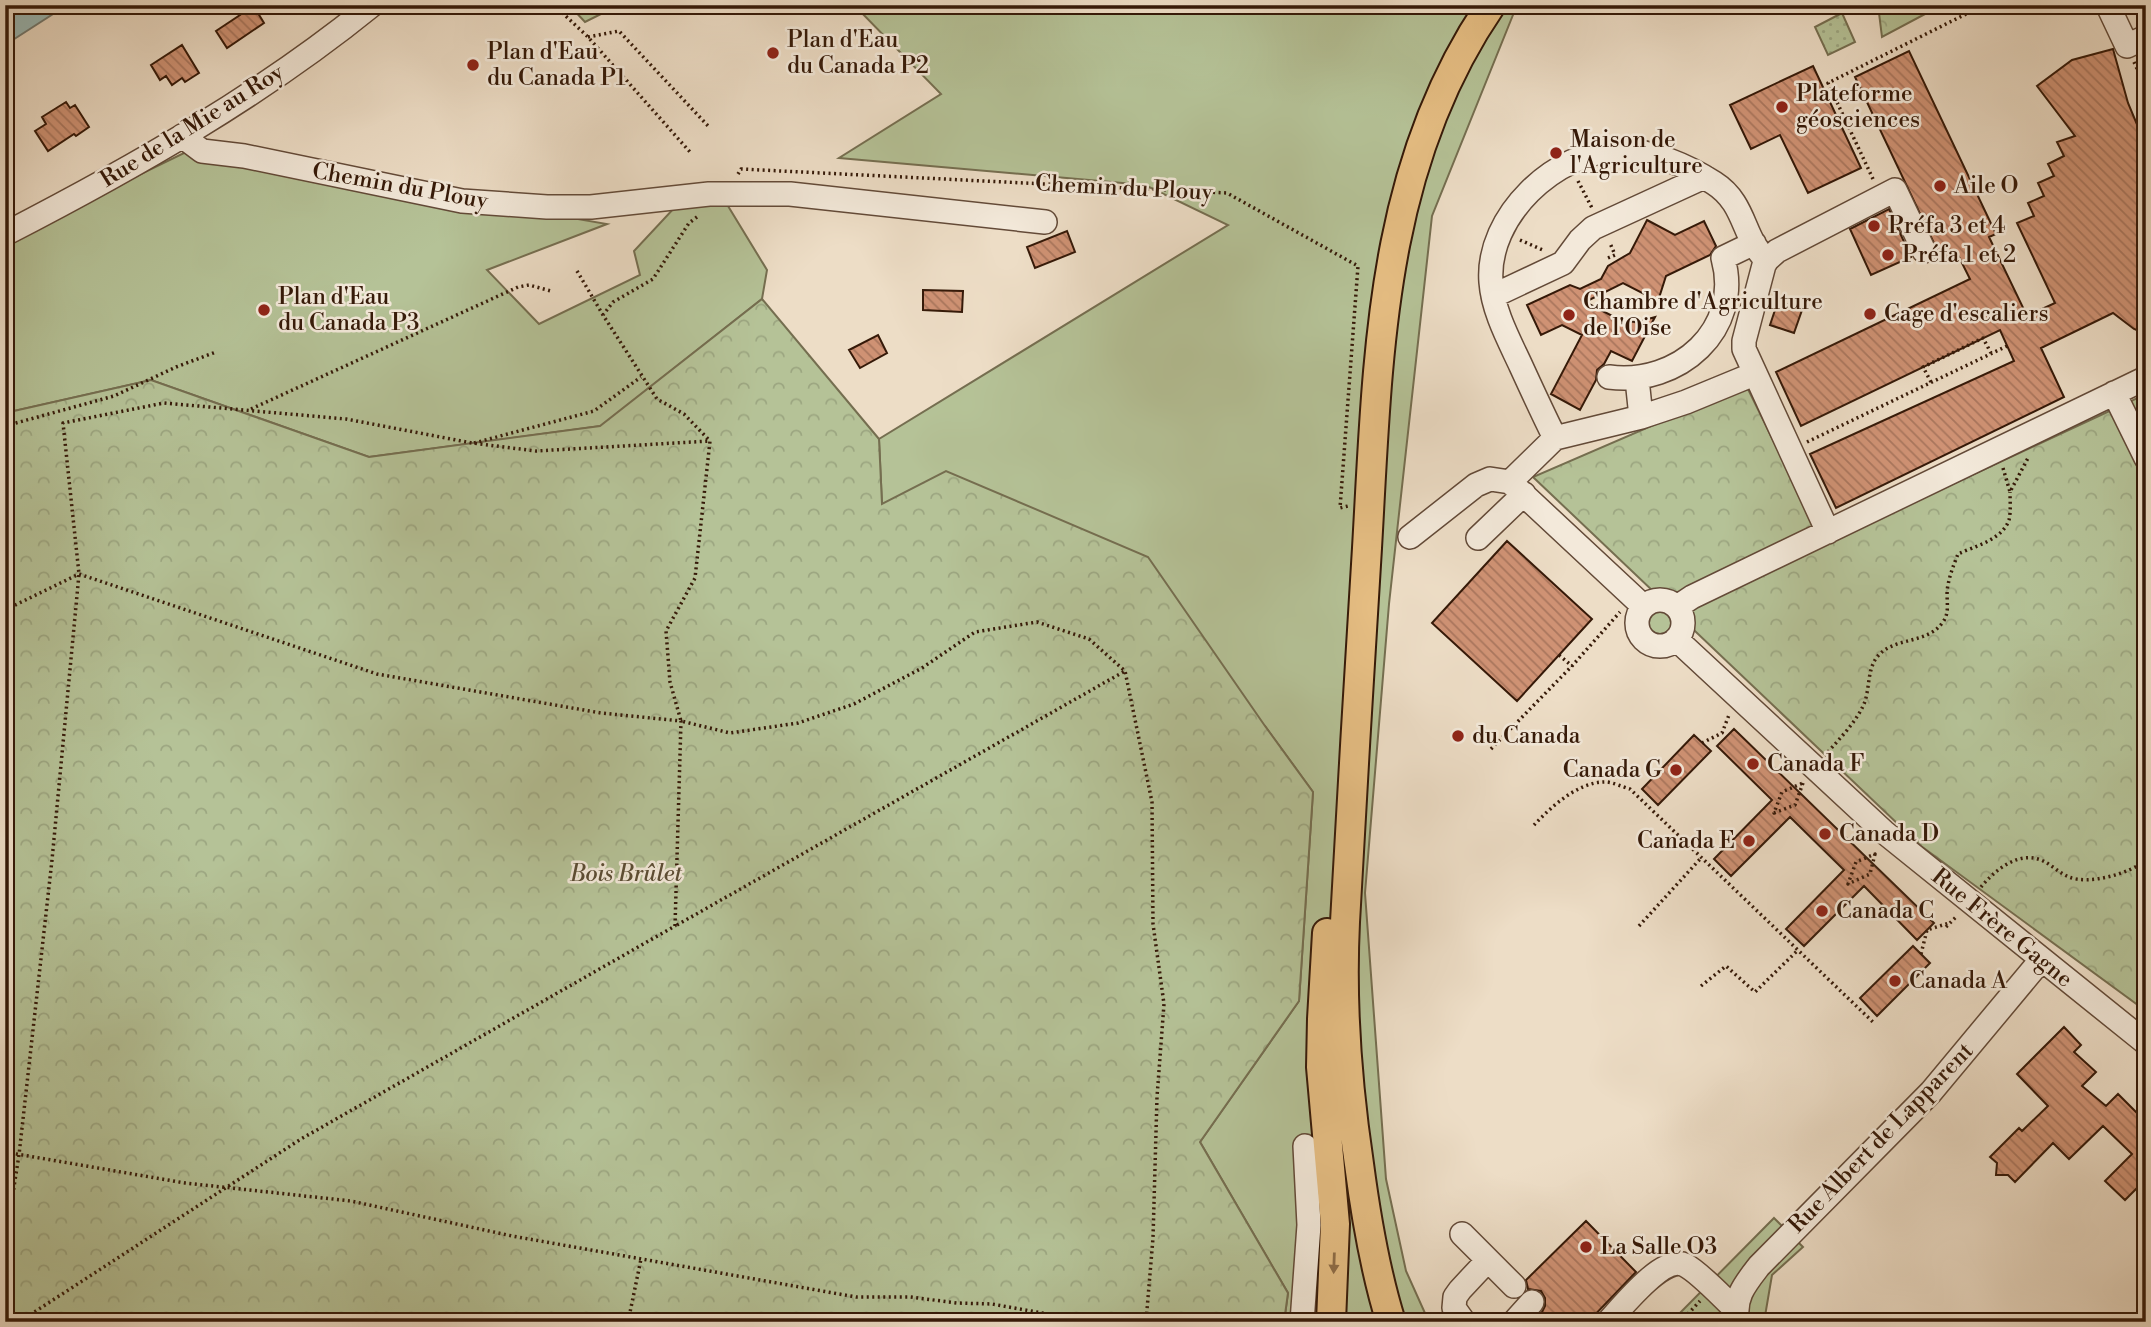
<svg xmlns="http://www.w3.org/2000/svg" width="2151" height="1327" viewBox="0 0 2151 1327" font-family="'Libre Bodoni',serif">
  <style>
    .green { fill: #b5c297; stroke: #756e50; stroke-width: 2 }
    .forest { fill: url(#forest-crowns); stroke: #756e50; stroke-width: 2 }
    .garden { fill: url(#garden-dots); stroke: #756e50; stroke-width: 2 }
    .water { fill: #9abbb9; stroke: #727a72; stroke-width: 2 }
    .building { fill: url(#building-back-hatch); stroke: #351908; stroke-width: 2 }
    .lines { fill: none; stroke-linecap: round; stroke-linejoin: round }
    .minor-casing { stroke: #634a38; stroke-width: 26 }
    .major-casing { stroke: #351908; stroke-width: 32 }
    .path { stroke: #351908; stroke-width: 3.5; stroke-dasharray: 2 3.5; stroke-linecap: butt }
    .minor { stroke: #f3e9da; stroke-width: 23 }
    .major { stroke: #e6be83; stroke-width: 28 }
    .oneway { fill: #8e6c46 }
    .poi-dot { fill: #8f2418; stroke: #f3e9da; stroke-width: 2.5 }
    .labels { text-anchor: middle; dominant-baseline: central; stroke-width: 5; stroke-linejoin: round; paint-order: stroke }
    .poi-label { font-size: 23px; fill: #351908; stroke: #f3e9da; text-anchor: start }
    .street-label { font-size: 23px; fill: #351908; stroke: #f3e9da }
    .park-label { font-size: 23px; font-style: italic; fill: #5b4c33; stroke: #f3e9da }
  </style>
  <defs>
    <pattern id="forest-crowns" width="20" height="18" patternUnits="userSpaceOnUse" patternTransform="scale(1.75)"><rect width="20" height="18" fill="#b5c297"/><path d="M2 6a3 3 0 1 1 6 0M12 15a3 3 0 1 1 6 0" fill="none" stroke="#9ca681"/></pattern>
    <pattern id="garden-dots" width="8" height="8" patternUnits="userSpaceOnUse" patternTransform="scale(1.75)"><rect width="8" height="8" fill="#b5c297"/><path d="M2 2h.1M6 6h.1" fill="none" stroke="#9ca681" stroke-width="1.8" stroke-linecap="round"/></pattern>
    <pattern id="building-back-hatch" width="6" height="6" patternUnits="userSpaceOnUse" patternTransform="scale(1.75)"><rect width="6" height="6" fill="#cf9274"/><path d="M-1 5l2 2M0 0l6 6M5-1l2 2" fill="none" stroke="#a9765d"/></pattern>
  </defs>
  <rect width="100%" height="100%" fill="#edddc6"/>
  <filter id="stains"><feTurbulence type="fractalNoise" baseFrequency=".00286" numOctaves="4"/><feColorMatrix values="0 0 0 0 .2 0 0 0 0 .09 0 0 0 0 .02 0 0 0 .5 -.17"/></filter>
  <radialGradient id="worn" r=".72"><stop offset=".6" stop-color="#630" stop-opacity="0"/><stop offset="1" stop-color="#630" stop-opacity=".3"/></radialGradient>
  <path class="green" d="M569,5H619L585,22Z
    M854,5H1520L1515,10L1432,216L1389,604L1365,893L1386,1179L1406,1271L1429,1322H1284L1288,1293L1200,1142L1299,1001L1313,792L1265,726L882,504L879,439L1228,225L1145,185L839,158L941,94Z
    M186,152L607,224L487,270L539,324L640,275L634,251L676,206H728L767,270L762,299L601,426L369,457L151,380L5,413V240Z
    M1646 622a13 13 0 1 1 26 0a13 13 0 1 1-26 0Z
    M1774,1218L1803,1247L1772,1275L1764,1322H1671Z"/>
  <path class="forest" d="M1878,5H1942L1882,37Z
    M762,299L879,439L882,504L946,471L1148,557L1265,726L1313,792L1299,1001L1200,1142L1288,1293L1284,1322H5V413L151,380L369,457L600,426Z
    M1746,385L1824,544L2146,394V1011L1921,846L1533,477Z"/>
  <path class="garden" d="M1842,13L1855,42L1828,55L1815,27Z"/>
  <path class="water" d="M5,5H67L5,45Z"/>
  <path class="building" d="M233,5H253L264,23L227,48L216,31L240,15Z
    M182,45L199,73L185,82L182,78L172,85L166,76L160,80L151,65Z
    M2113,49L2128,103L2146,146V334L2134,329L2113,313L2041,348L2064,397L1836,508L1810,454L2014,361L2000,330L1801,426L1776,372L1970,279L1957,253L1942,260L1855,77L1909,51L1996,234L1989,237L2027,316L2055,303L2017,223L2034,216L2028,203L2044,196L2038,183L2054,176L2048,164L2064,156L2057,142L2075,136L2037,86L2072,60Z
    M1813,66L1861,168L1808,193L1780,135L1751,149L1730,105Z
    M66,102L70,108L75,105L89,127L76,136L74,134L48,151L35,131L46,124L42,117Z
    M1889,209L1911,257L1871,275L1850,229Z
    M1647,220L1675,235L1704,221L1716,246L1710,255L1666,276L1658,301L1623,283L1585,302L1622,321L1637,322L1655,317L1632,361L1611,351L1604,364L1597,370L1596,380L1580,410L1551,394L1582,335L1562,325L1541,335L1527,305L1570,285L1580,289L1601,279L1608,266L1630,253Z
    M1067,231L1075,252L1035,268L1027,247Z
    M923,290L963,291L962,312L923,310Z
    M1778,301L1802,310L1794,333L1770,325Z
    M878,335L887,353L860,368L849,350Z
    M1507,541L1592,619L1517,701L1432,623Z
    M1734,729L1934,923L1917,940L1864,886L1804,946L1786,929L1844,870L1790,817L1731,876L1714,859L1772,800L1717,746Z
    M1694,735L1711,751L1658,805L1642,789Z
    M1913,946L1930,963L1877,1016L1860,998Z
    M2064,1027L2081,1045L2074,1052L2096,1072L2082,1086L2106,1106L2118,1094L2146,1122V1179L2125,1200L2105,1181L2132,1154L2103,1126L2069,1159L2053,1143L2015,1182L2008,1175H1996L1997,1163L1990,1157L2019,1128L2022,1131L2048,1106L2017,1074Z
    M1586,1221L1636,1272L1588,1322H1535L1543,1314L1542,1312L1545,1306V1298L1541,1291L1528,1289L1526,1280Z"/>
  <g class="lines">
    <defs>
      <path id="minor" d="M2114,5L2109,8L2127,46L2146,37
        M182,136L202,151L244,156L462,201L547,207H591L709,194H790L1045,222
        M5,234C133,168 260,96 372,5
        M1493,296L1563,263L1580,240L1593,228L1704,177
        M1609,377C1678,386 1743,330 1723,258L1754,243
        M2114,393L2146,458
        M1641,417L1686,402L1754,374
        M1555,438L1641,417L1637,379
        M1510,482L1555,438C1543,414 1532,390 1521,366C1509,340 1493,311 1491,282C1486,216 1556,151 1619,150C1651,150 1688,166 1714,183C1747,204 1742,239 1767,260
        M1510,482L1643,606
        M1828,532L1744,349V341L1764,265L1767,260L1777,251L1895,190L1924,251
        M1410,537L1476,485L1490,479L1510,482
        M1478,538L1524,494
        M1637 623a23 23 0 1 1 46 0a23 23 0 1 1-46 0Z
        M1677,607L1692,597L2146,378
        M1676,639L1884,832L2146,1043
        M1462,1234L1514,1286
        M1302,1322L1309,1225L1305,1146
        M1464,1322L1454,1308L1455,1297L1460,1290L1488,1260
        M1514,1322L1532,1302
        M1608,1322C1622,1307 1664,1254 1685,1265C1699,1272 1722,1297 1735,1309
        M1738,1322C1733,1298 1745,1284 1759,1266L1931,1092L2041,960"/>
      <path id="major" d="M1327,933L1322,1019L1321,1067L1335,1224L1331,1322
        M1391,1322C1375,1271 1366,1217 1359,1164C1347,1084 1341,1003 1345,922C1352,797 1359,673 1367,548C1378,359 1379,168 1491,5"/>
    </defs>
    <use href="#minor" class="minor-casing"/>
    <use href="#major" class="major-casing"/>
    <path class="path" d="M554,5L588,37L690,152
      M588,37L619,31L710,128
      M2134,62L2146,88
      M738,174L741,169L1227,193L1358,266L1340,508L1348,506
      M1873,179L1828,83L1984,5
      M1578,181L1592,208
      M697,217L689,223L653,279L613,302L603,315L657,399L684,414L710,441L695,578L666,631L670,682L681,721L730,733L798,723L854,704L922,668L975,632L1037,622L1089,639L1125,671L1152,802L1153,924L1164,1004L1157,1097L1153,1238L1146,1322
      M1520,240L1545,251
      M1608,258L1615,255L1610,243
      M577,271L603,315
      M1931,382L1923,367L1983,338L1991,353
      M251,409L518,287L529,285L551,291
      M5,426L114,396L176,367L216,352
      M1807,442L2007,346
      M474,443L594,411L641,377
      M2003,468L2010,492L2028,458
      M5,610L79,574L377,674L601,713L681,721L675,926L301,1139L19,1322
      M1559,655L1572,666
      M1702,743L1722,733L1729,715
      M1491,749L1572,666L1620,612
      M1828,752C1841,737 1856,722 1864,704C1870,689 1867,670 1877,657C1894,636 1927,645 1943,622C1951,611 1945,598 1948,585C1950,574 1954,564 1958,554C1975,546 2002,540 2009,520C2011,512 2010,500 2010,492
      M1803,783L1795,805L1774,813L1782,792Z
      M1534,825C1551,807 1577,783 1603,782C1611,781 1622,787 1630,789L1874,1023
      M1875,854L1870,874L1848,884L1856,862Z
      M1981,887C1995,870 2018,851 2041,860C2051,864 2059,873 2069,877C2089,885 2129,874 2146,860
      M677,925L1125,671
      M1639,926L1701,858
      M1946,927L1957,916
      M1921,954L1927,930L1949,923
      M1701,986L1726,966L1755,992L1798,950
      M5,1152L185,1183L351,1201L512,1236L856,1297H910L957,1303L992,1304L1092,1322
      M5,1244L19,1155L52,860L79,574L63,423L164,403L346,419L472,443L536,451L710,441
      M628,1322L641,1259
      M1694,1322L1687,1315L1700,1301"/>
    <use href="#minor" class="minor"/>
    <use href="#major" class="major"/>
  </g>
  <defs><path id="oneway-solid" d="M-6-.8H1V-3.2L6.5 0L1 3.2V.8H-6Z" transform="scale(1.75)"/></defs>
  <use class="oneway" href="#oneway-solid" transform="translate(1334 1263) rotate(92)"/>
  <g class="poi-dot">
    <circle cx="773" cy="53" r="7"/>
    <circle cx="473" cy="65" r="7"/>
    <circle cx="1782" cy="107" r="7"/>
    <circle cx="1556" cy="153" r="7"/>
    <circle cx="1940" cy="186" r="7"/>
    <circle cx="1874" cy="226" r="7"/>
    <circle cx="1888" cy="255" r="7"/>
    <circle cx="264" cy="310" r="7"/>
    <circle cx="1870" cy="314" r="7"/>
    <circle cx="1569" cy="315" r="7"/>
    <circle cx="1458" cy="736" r="7"/>
    <circle cx="1753" cy="764" r="7"/>
    <circle cx="1676" cy="770" r="7"/>
    <circle cx="1825" cy="834" r="7"/>
    <circle cx="1749" cy="841" r="7"/>
    <circle cx="1822" cy="911" r="7"/>
    <circle cx="1895" cy="981" r="7"/>
    <circle cx="1586" cy="1247" r="7"/>
  </g>
  <g class="labels">
    <g class="poi-label">
      <text x="787" y="40">Plan d'Eau<tspan x="787" dy="26">du Canada P2</tspan></text>
      <text x="487" y="52">Plan d'Eau<tspan x="487" dy="26">du Canada P1</tspan></text>
      <text x="1796" y="94">Plateforme<tspan x="1796" dy="26">géosciences</tspan></text>
      <text x="1570" y="140">Maison de<tspan x="1570" dy="26">l'Agriculture</tspan></text>
      <text x="1954" y="186">Aile O</text>
      <text x="1888" y="226">Préfa 3 et 4</text>
      <text x="1902" y="255">Préfa 1 et 2</text>
      <text x="278" y="297">Plan d'Eau<tspan x="278" dy="26">du Canada P3</tspan></text>
      <text x="1583" y="302">Chambre d'Agriculture<tspan x="1583" dy="26">de l'Oise</tspan></text>
      <text x="1884" y="314">Cage d'escaliers</text>
      <text x="1472" y="736">du Canada</text>
      <text x="1767" y="764">Canada F</text>
      <text x="1662" y="770" text-anchor="end">Canada G</text>
      <text x="1839" y="834">Canada D</text>
      <text x="1735" y="841" text-anchor="end">Canada E</text>
      <text x="1836" y="911">Canada C</text>
      <text x="1909" y="981">Canada A</text>
      <text x="1600" y="1247">La Salle O3</text>
    </g>
    <g class="street-label">
      <text transform="translate(192 126) rotate(-32)">Rue de la Mie au Roy</text>
      <text transform="translate(400 186) rotate(10)">Chemin du Plouy</text>
      <text transform="translate(1124 188) rotate(3)">Chemin du Plouy</text>
      <text transform="translate(2002 928) rotate(39)">Rue Frère Gagne</text>
      <text transform="translate(1881 1138) rotate(-46)">Rue Albert de Lapparent</text>
    </g>
    <g class="park-label">
      <text x="626" y="874">Bois Brûlet</text>
    </g>
  </g>
  <rect width="2151" height="1327" fill="none" stroke="#edddc6" stroke-width="28"/>
  <rect x="7" y="7" width="2137" height="1313" fill="none" stroke="#351908" stroke-width="3.5"/>
  <rect x="14" y="14" width="2123" height="1299" fill="none" stroke="#351908" stroke-width="2"/>
  <rect width="100%" height="100%" filter="url(#stains)"/>
  <rect width="100%" height="100%" fill="url(#worn)"/>
</svg>
